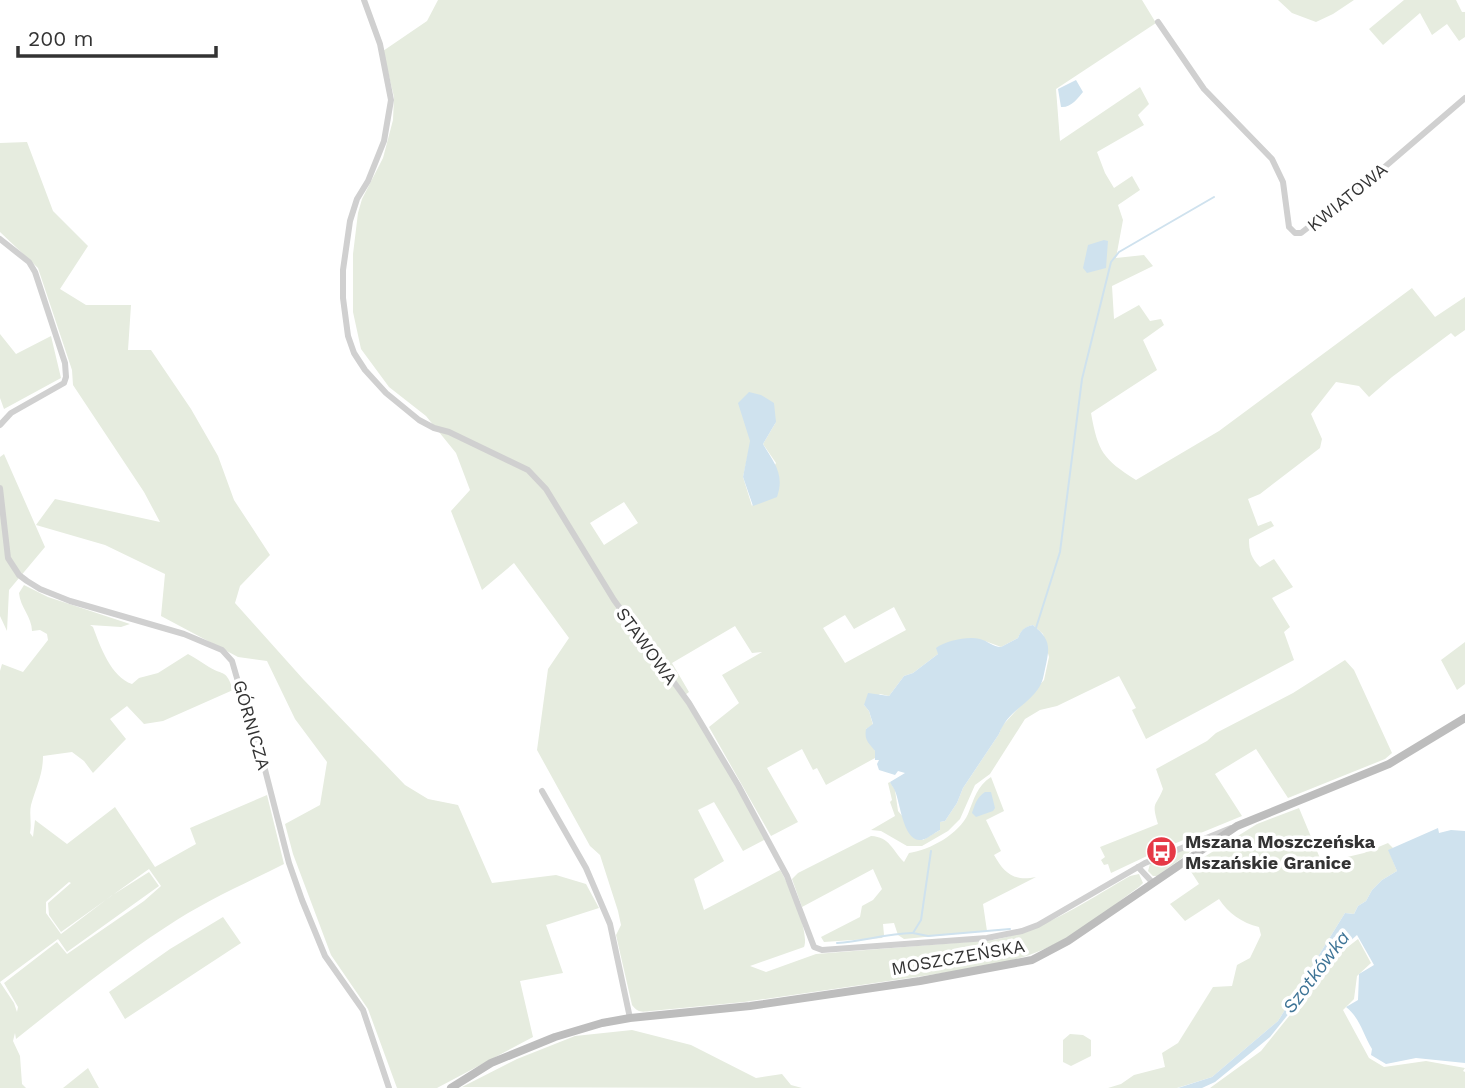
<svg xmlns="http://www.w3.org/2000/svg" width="1465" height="1088" viewBox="0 0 1465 1088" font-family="'Work Sans',sans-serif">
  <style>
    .green { fill: #e6ecdf; fill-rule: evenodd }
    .water { fill: #cfe2ee }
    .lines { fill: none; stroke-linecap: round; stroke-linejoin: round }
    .stream { stroke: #cfe2ee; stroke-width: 2 }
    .street { stroke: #d0d0d0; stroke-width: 6 }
    .secondary { stroke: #bdbdbd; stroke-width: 8 }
    .labels { text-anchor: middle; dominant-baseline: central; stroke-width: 7; stroke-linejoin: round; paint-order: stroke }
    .street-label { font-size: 18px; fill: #333; stroke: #fff }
    .poi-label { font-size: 18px; font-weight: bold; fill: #333; stroke: #fff; text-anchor: start }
    .water-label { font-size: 19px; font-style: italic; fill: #3f7597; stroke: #fff }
  </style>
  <rect width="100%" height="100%" fill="#fff"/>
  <path class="green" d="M438,0H1142L1156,23L1056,89L1060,141L1140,87L1149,104L1138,115L1144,125L1097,152L1105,173L1114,188L1132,176L1140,190L1118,205L1123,220L1116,258L1144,255L1153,266L1112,286L1114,319L1139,305L1150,321L1161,319L1164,325L1143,340L1157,370L1091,413C1098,452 1103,459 1136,480L1219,431L1412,288L1435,317L1465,297V330L1455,337L1451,333L1392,377L1369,397L1359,386L1336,382L1311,414L1322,439L1320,448L1260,494L1248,499L1258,526L1271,521L1274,526L1249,539C1249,551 1251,558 1260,567L1274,559L1293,587L1272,598L1290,627L1284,632L1294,660L1146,739L1132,710L1136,708L1119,676L1057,706L1040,710L1025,719L990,774L975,785L960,819L948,831L922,846H907L881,831L871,830L895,816L890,802L892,800L888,783L890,782L895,790L898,811L923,840L940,830V822L945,821L957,803L963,788L999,734L1002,726L1044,680L1049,657L1043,634L1033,625C1025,627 1021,630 1018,638L1001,647L985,641L938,654L913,673L904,676L889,696L880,694L864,705L869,711L873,725L866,729L875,751V758L826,785L817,768L813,770L802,749L767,768L798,822L771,836L709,727L739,703L722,675L762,652L752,653L735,626L672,663L689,692L685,695L614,606L686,703L731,776L766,839L743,851L714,802L698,810L724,861L694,879L704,910L780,870C789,884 810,933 804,947L750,966L766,972L816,954L993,940C1044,931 1086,901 1130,876L1139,874L1143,883L1139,887C1107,910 1074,938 1037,952C1020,959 1002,963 984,967L744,1002L651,1011C642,1012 638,1013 632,1005L616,935L621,925L618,911L600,855L590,846L537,750L548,669L569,638L514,563L482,590L451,511L470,490L456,453L426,416L389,387L361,349L353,312V254L358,213L362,199L383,158L393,120L394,97L383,51L427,21ZM776,422L763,444L776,463L752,506L743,477L751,441ZM624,502L638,523L604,545L590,523ZM894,607L906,630L845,663L823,628L845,615L854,629Z
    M1278,0H1354L1333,14L1316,22L1292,13Z
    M1404,0H1456L1462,12H1465V37L1459,41L1447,24L1432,35L1420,13L1383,45L1369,29Z
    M27,142L53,211L88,246L60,289L86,305H131L128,350H151L191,409L218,456L234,500L270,555L240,586L235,603L303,679L405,785L428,799L458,805L492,883L556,875L586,884L599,908L546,925L563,973L520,981L533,1037L437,1088H397L368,1009L331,955L293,854L285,824L320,805L327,762L295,719L267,661L238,657L161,616L165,574L105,545L36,525L55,499L160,522L144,492L73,385L72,370L38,268L0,232V143Z
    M0,334L16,354L51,336L61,378L4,409L0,398Z
    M4,454L45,547L9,590L7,631L0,616V457Z
    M24,585L48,597L130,624L121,627L90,625L93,627C100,646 111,677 132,684L139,678L158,673L188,654C196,658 202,663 209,667C224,676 226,669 233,690L163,721L144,724L127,706L110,719L126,739L93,773L84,761L72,752L43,756C43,775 36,787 31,805C29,814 32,824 30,833L33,837L35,820L67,844L115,807L155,867L196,844L190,828L267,795L284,864C244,884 203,902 166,927C114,961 65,1000 16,1039L15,1033L13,1041L20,1056L22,1084L26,1088H0V982L14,1003L17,1012L18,1007L4,983L57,942L67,954L144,901L161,886L149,869L61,932L49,915L48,903L71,883L69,882L46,902V913L61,934L111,896L149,872L159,886L67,952L58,939L0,982V671L2,664L23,672L48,640L47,634L40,630L32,631C32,617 20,607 19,593Z
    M1465,642V684L1457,690L1441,660Z
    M1345,660L1354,670L1392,753L1385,759L1288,798L1256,749L1215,774L1242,816L1164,848L1111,873L1108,864L1104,865L1101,860L1105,857L1100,847L1158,824C1151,801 1156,807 1163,789L1156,769L1207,741L1216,733L1293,693Z
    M991,777L1004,811L986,820L1001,851L994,855C1004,873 1014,882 1036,877L983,904L987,931L904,939L898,935L894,923L883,924L884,935L882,938L824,942L821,937L860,917L862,906L873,900L882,889L873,869L802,907L792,879L798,873L871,836C890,837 892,850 904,862L909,853C930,850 959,834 968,814C974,799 977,786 991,777Z
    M1299,808L1322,863L1364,853L1388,843L1393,848L1389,851L1397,871L1382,880L1372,890L1366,901L1358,906L1354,914L1345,913L1278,1021L1212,1077L1177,1088H1108L1121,1084L1134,1075L1165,1067L1162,1053L1178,1043L1213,987L1232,986L1237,965L1250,958L1261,935L1259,927C1242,923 1228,913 1219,899L1185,921L1170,904L1199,884L1188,867L1257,824Z
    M1184,849H1191L1189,853L1157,876H1153L1148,871L1150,864Z
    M223,917L241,943L125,1019L109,992L170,949Z
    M1358,939L1371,963L1357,976L1354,999L1343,1010L1369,1058L1384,1067L1426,1061L1465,1068L1463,1071L1465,1072V1088H1210L1261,1051L1340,953Z
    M632,1030L691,1045L756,1078L782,1074L791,1085L802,1088L462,1087L517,1059L575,1036Z
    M1070,1034L1083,1035L1091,1040V1056L1071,1066L1063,1062V1040Z
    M88,1068L99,1088H63Z"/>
  <path class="water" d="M1076,80L1083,92C1078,98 1071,108 1061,107L1058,89Z
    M1104,240L1108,241L1106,268L1087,273L1083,268L1088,245Z
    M749,392L761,395L774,403L776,422L763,444C774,463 785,474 777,497L753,506L743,477L750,441L738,403Z
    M1033,625C1051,640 1050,647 1045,669C1043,679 1042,685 1035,693C1022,708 1007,713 999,734L963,788L957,803L945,821L940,822V830C934,833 925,841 919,840C903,839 900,802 895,791C894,788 891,785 890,782L905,773L898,771L895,775L879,770L877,764L879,760H875V751C869,743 864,741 866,729L873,724L869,711L864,705L868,693L889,696L904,676L913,673L938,654L936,648C946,641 967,636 980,639C988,641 993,647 1001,647L1018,638C1021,630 1024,627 1033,625Z
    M985,792H991L995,808L993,811L976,817L972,813C975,804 977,797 985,792Z
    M1438,828L1439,833L1451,830L1465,831V1063L1416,1058L1386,1064L1371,1055L1372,1049C1363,1034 1360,1018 1346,1007L1358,1000L1359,974L1374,965L1357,935L1339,951L1270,1037L1215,1082L1202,1088H1178L1212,1077L1278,1021L1345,913L1354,914L1358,906L1366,901L1372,890L1382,880L1397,871L1388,850Z"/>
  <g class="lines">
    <path class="stream" d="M1036,628L1060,552L1082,379L1111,262L1119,252L1214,197
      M931,851L921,920L913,933L928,936L1010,929
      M837,943C863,941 886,934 912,933"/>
    <path class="street" d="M364,0L380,44L391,100L384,141L368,181L357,199L350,221L343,270V298L348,336L354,353L365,370L386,393L419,420L434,428L449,432L528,470L546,489L614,600L689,703L738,785L787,876L814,947L822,950L987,938L1022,931L1038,925L1145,863L1231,828
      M1158,22L1204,89L1272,159L1283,182L1289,227L1295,233H1301L1373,177L1465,98
      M0,239L29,262L35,272L65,363L66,377L64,383L11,413L0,425
      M0,488L8,558L19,575L27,581L40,589L70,601L184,634L222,650L232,661L254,737L261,754L289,863L302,900L325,956L363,1010L389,1088
      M542,791L586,868L610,924L630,1018
      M1138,867L1153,883"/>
    <path class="secondary" d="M451,1088L491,1063L555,1037L602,1023L630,1018L750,1006L920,981L1032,960L1068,941L1237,826L1389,764L1465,718"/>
  </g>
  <defs>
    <symbol id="bus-disc" viewBox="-11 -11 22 22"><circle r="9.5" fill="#e63946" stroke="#fff"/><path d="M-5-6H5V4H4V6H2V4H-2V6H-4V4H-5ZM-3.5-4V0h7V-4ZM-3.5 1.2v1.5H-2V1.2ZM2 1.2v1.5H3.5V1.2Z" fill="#fff"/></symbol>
  </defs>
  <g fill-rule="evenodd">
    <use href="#bus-disc" x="1144" y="834" width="35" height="35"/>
  </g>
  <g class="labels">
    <g class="street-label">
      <text transform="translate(1347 197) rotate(-39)">KWIATOWA</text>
      <text transform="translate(647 646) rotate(54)">STAWOWA</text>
      <text transform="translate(252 725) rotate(74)">GÓRNICZA</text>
      <text transform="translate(958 957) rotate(-10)">MOSZCZEŃSKA</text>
    </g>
    <g class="poi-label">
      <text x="1185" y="841">Mszana Moszczeńska<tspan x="1185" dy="21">Mszańskie Granice</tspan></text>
    </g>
    <g class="water-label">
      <text transform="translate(1316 972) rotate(-53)">Szotkówka</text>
    </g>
  </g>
  <path d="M18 46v10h198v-10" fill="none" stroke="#333333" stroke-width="3.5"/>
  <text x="28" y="46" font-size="21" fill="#333333" stroke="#ffffff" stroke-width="5" paint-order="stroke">200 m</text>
</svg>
